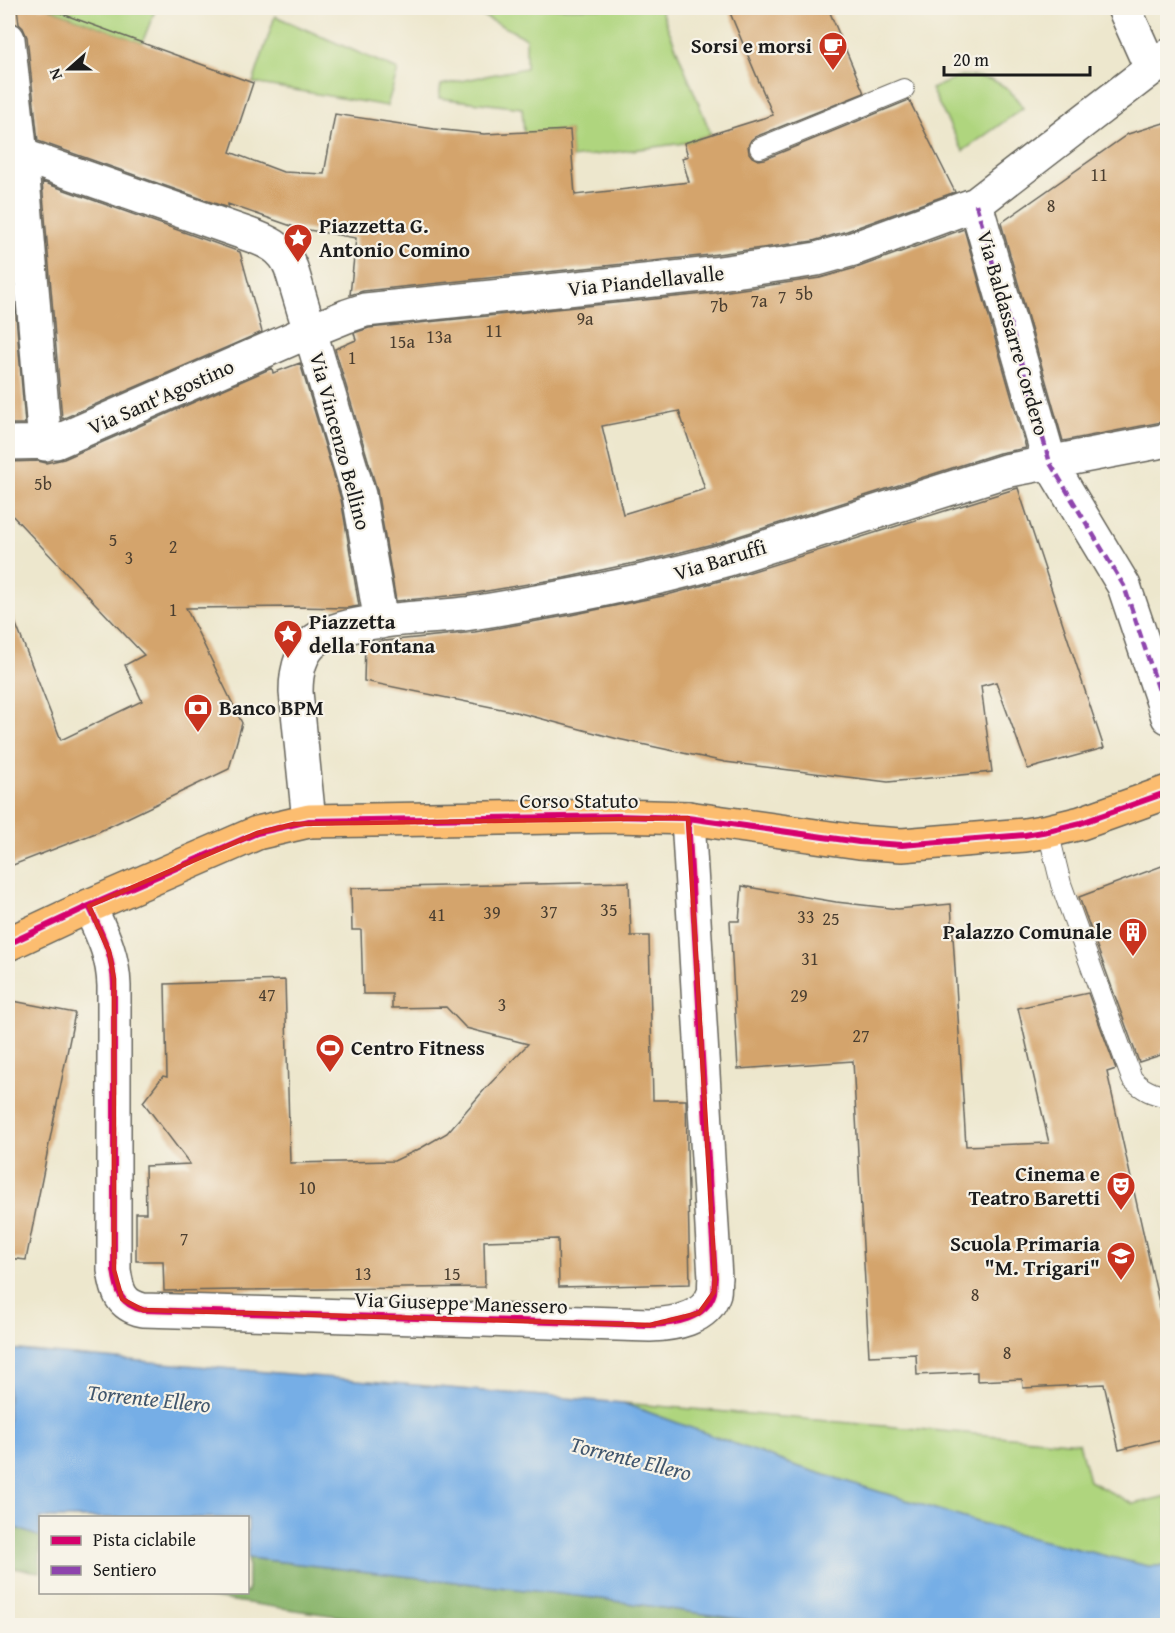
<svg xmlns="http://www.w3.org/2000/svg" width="1175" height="1633" viewBox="0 0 1175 1633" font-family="'Gentium Book Plus',serif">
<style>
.green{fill:#afd57e;stroke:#66784d;stroke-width:1.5}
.forest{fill:#8bb66d;stroke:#546944;stroke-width:1.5}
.water{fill:#76aee6;stroke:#496581;stroke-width:1.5}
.building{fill:#d4a46c;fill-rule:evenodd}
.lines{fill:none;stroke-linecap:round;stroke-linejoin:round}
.lane-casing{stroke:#65635a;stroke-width:22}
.street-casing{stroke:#65635a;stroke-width:36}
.primary-casing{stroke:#65635a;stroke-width:36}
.lane{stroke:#fff;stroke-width:20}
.street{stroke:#fff;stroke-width:33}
.primary{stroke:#fcbd6f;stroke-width:33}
.quiet{stroke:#8e44ad;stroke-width:4.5;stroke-dasharray:9 4.5;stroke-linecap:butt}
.cycleway-casing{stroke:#f7f3e8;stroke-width:10}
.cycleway{stroke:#d6006c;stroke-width:6}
.marked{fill:none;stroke:#d62828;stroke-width:4.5;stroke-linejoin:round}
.labels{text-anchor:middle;stroke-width:4.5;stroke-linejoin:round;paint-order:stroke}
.number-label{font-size:18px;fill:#4a3e30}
.poi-label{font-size:21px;font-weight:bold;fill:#1c1c1c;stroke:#f7f3e8;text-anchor:end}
.street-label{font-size:21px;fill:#1c1c1c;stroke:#f7f3e8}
.water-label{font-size:22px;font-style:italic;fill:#40566d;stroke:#f7f3e8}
</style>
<rect width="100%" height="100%" fill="#f7f3e8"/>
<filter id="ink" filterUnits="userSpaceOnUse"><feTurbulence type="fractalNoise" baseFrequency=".0167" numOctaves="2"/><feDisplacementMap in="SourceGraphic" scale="12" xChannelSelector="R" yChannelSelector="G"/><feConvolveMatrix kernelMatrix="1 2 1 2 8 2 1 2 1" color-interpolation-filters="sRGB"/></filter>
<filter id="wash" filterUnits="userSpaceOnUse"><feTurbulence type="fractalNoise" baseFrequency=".008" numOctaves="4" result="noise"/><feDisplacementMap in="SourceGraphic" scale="24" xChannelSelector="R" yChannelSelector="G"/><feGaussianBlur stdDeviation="1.35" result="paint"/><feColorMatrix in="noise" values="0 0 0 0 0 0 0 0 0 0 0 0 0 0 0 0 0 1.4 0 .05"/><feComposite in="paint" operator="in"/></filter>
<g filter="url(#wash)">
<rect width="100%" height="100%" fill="#ede7cd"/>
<!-- green -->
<path class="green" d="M50,8H156L142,43L50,9Z
M467,8H660L711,134L684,143L572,158L570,130L524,133L522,108L439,98L441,85L526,68V38Z
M275,16L398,70L387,106L253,83Z
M961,76C990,76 1007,82 1023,108L963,151L931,89Z
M623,1403L1079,1443L1089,1481L1133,1504L1167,1496V1566H1148L1019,1535L790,1464Z"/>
<!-- forest -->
<path class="forest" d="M8,1525L40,1537V1572L8,1567Z
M248,1558L594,1598L780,1625H399L179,1593L248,1592Z"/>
<!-- water -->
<path class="water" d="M8,1349L117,1359L623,1403L790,1464L1019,1535L1148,1566H1167V1625H780L594,1598L248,1558V1518H40V1537L8,1525Z"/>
<g id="blocks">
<!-- building -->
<path class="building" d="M17,8H46L253,83L230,152L283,172L324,174L335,114L434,129L484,134L570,130L575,195L689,182L682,158L688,156L684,143L773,115L728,8H828L864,93L755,137L751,140L748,146L749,153L752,157L758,160L765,159L909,100L955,192L847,231L813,241L710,255L363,291L350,295L356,238L297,228L228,204V208L38,141L27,37L23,28L19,24Z
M1167,122V421L1063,441L1001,223L1128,134Z
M42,182L240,252L262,332L62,419Z
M8,219L25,424H8Z
M964,229L1026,448L999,453L720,542L658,558L564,578L469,594L396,601L377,490L335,349L356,340L354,333L369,328L714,293L820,278L859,267ZM679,411L705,489L623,514L602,426Z
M300,363L341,499L359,606L347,608L293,607L186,608L242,723L229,769L98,832L8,867V609H10L61,740L142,701L125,665L144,655L8,511V462L38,461L46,463L64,459L272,368L273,373Z
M1018,488L1104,748L1028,769L996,682L981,686L992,772L888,782L725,762L618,739L516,712L364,681L365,643L475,632L571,615L667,595L731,578Z
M1167,864V1036L1161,1055L1139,1062L1079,897Z
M629,882L631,936H649L653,1100H686L690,1284L559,1287L558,1239L484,1241L485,1287L164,1291L163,1261H136V1213H146L145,1166L190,1164L143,1102L163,1076L167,1077L165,984L285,980L290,1163L394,1161L421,1148L447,1133L485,1089L528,1044L466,1028L446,1007L392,1008V994H363L361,930H352L351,888Z
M742,886L836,902L898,909L951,904L966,1146L1049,1143L1018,1008L1088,993L1116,1069L1107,1072L1167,1338V1438L1119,1450L1104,1384L1023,1388L1022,1379L977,1381V1372L917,1375L916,1354L869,1356L853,1061L738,1069L730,921H739Z
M8,1000L75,1013L26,1260L8,1258Z"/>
</g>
</g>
<g filter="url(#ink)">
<use href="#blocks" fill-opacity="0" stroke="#65635a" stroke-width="1.5"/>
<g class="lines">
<!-- lane casing -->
<g class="lane-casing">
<path id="lane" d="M760,148L904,89
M1048,831L1061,884L1132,1079C1143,1090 1152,1094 1168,1097"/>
</g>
<!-- street casing -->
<g class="street-casing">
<path id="street" d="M1124,8L1151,68
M8,39L21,155L45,444
M8,156L21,155L247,234C267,241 283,247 291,268L359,495L381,622
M976,204L1050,463L1124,586L1168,717
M8,443L56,442L310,331L347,316L365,310L712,274L798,262L817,259L853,249L976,204L1168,56
M309,821L296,692C296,673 299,652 316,640C348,617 431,619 472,613C557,599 642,584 725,560L1005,471L1168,440
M89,906C102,934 113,954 114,986V1270C117,1291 120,1305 143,1310L650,1325C673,1324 706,1320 714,1293C715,1289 714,1283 715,1278L688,818"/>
</g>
<!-- primary casing -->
<g class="primary-casing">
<path id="primary" d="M8,944L89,906L257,833L309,821L617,816L688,818L859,842L902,845L1025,835L1048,831L1081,823L1168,792"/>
</g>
<!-- lane -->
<use href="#lane" class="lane"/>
<!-- street -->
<use href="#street" class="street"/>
<!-- primary -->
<use href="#primary" class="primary"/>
<!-- quiet -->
<path class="quiet" d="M976,204L1050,463L1124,586L1168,717"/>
<!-- cycleway casing -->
<g class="cycleway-casing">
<path id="cycleway" d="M89,906C102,934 113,954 114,986V1270C117,1291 120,1305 143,1310L650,1325C673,1324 706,1320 714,1293C715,1289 714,1283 715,1278L688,818
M8,944L89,906L257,833L309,821L617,816L688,818L859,842L902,845L1025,835L1048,831L1081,823L1168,792"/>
</g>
<!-- cycleway -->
<use href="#cycleway" class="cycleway"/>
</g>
</g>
<!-- marked area -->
<path class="marked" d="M688,818L715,1278L714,1292L699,1313L650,1325L143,1310L122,1299L114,1270V979L109,951L89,906L257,833L294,824Z"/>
<!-- icons -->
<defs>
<g id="cafe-pin" transform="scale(1.5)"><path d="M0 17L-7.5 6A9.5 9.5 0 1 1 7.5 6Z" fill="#c8321e" stroke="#f7f3e8"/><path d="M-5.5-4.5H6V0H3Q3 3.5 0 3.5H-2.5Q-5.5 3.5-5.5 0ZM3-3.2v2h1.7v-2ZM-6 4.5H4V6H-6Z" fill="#fff"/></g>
<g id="sight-pin" transform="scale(1.5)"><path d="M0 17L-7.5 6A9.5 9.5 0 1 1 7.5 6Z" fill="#c8321e" stroke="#f7f3e8"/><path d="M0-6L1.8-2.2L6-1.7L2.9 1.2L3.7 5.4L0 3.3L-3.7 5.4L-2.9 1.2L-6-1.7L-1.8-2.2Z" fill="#fff"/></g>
<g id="bank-pin" transform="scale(1.5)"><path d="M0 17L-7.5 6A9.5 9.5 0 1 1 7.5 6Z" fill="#c8321e" stroke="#f7f3e8"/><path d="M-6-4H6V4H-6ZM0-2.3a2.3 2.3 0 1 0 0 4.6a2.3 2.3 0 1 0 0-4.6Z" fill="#fff"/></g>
<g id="building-pin" transform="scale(1.5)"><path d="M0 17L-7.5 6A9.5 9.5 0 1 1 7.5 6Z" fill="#c8321e" stroke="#f7f3e8"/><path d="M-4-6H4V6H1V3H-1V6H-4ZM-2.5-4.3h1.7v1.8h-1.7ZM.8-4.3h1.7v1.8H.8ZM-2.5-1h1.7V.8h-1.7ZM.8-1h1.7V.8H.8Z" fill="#fff"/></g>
<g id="stadium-pin" transform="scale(1.5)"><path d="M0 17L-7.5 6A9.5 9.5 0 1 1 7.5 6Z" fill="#c8321e" stroke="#f7f3e8"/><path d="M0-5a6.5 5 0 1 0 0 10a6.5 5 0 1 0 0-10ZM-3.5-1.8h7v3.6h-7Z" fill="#fff"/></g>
<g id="theatre-pin" transform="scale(1.5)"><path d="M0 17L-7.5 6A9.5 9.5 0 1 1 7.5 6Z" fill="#c8321e" stroke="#f7f3e8"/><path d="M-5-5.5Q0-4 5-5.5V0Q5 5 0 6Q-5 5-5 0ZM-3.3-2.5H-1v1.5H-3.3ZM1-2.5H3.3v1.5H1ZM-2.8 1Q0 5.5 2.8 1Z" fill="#fff"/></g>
<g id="school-pin" transform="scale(1.5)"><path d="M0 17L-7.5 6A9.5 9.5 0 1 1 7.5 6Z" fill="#c8321e" stroke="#f7f3e8"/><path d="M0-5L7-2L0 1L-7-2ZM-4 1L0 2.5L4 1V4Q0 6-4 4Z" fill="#fff"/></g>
</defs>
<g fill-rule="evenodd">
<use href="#cafe-pin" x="833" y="46"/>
<use href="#sight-pin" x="298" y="238"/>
<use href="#sight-pin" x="288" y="634"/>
<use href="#bank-pin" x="198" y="708"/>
<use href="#building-pin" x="1133" y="932"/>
<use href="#stadium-pin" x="330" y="1048"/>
<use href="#theatre-pin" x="1121" y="1186"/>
<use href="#school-pin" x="1121" y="1256"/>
</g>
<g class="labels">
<!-- number labels -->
<g class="number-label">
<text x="1099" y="181">11</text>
<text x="1051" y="212">8</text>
<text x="804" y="300">5b</text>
<text x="782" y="303">7</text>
<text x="759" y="307">7a</text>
<text x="719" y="312">7b</text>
<text x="585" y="325">9a</text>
<text x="494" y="337">11</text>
<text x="439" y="343">13a</text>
<text x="402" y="348">15a</text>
<text x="352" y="364">1</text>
<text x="43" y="490">5b</text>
<text x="113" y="546">5</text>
<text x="173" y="553">2</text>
<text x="129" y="564">3</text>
<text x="173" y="616">1</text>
<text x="609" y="916">35</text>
<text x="549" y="918">37</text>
<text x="492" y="919">39</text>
<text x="437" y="921">41</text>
<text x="806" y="923">33</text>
<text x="831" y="925">25</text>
<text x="810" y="965">31</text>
<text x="267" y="1001">47</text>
<text x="799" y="1002">29</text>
<text x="502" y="1011">3</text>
<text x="861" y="1042">27</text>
<text x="307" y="1194">10</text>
<text x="184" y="1245">7</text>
<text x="363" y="1280">13</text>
<text x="452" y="1280">15</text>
<text x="975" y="1301">8</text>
<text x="1007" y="1359">8</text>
</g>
<!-- poi labels -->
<g class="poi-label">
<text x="812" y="53">Sorsi e morsi</text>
<text x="319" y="233" text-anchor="start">Piazzetta G.<tspan x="319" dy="24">Antonio Comino</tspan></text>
<text x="309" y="629" text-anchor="start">Piazzetta<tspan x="309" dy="24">della Fontana</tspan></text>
<text x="219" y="715" text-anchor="start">Banco BPM</text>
<text x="1112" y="939">Palazzo Comunale</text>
<text x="351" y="1055" text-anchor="start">Centro Fitness</text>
<text x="1100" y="1181">Cinema e<tspan x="1100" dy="24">Teatro Baretti</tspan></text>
<text x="1100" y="1251">Scuola Primaria<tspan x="1100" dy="24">"M. Trigari"</tspan></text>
</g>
<!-- street labels -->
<g class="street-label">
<text transform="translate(646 281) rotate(-6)" y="7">Via Piandellavalle</text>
<text transform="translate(1013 333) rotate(74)" y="7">Via Baldassarre Cordero</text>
<text transform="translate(161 397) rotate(-24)" y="7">Via Sant'Agostino</text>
<text transform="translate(340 441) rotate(75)" y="7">Via Vincenzo Bellino</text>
<text transform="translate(720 560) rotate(-17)" y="7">Via Baruffi</text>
<text x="579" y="808">Corso Statuto</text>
<text transform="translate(461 1303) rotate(2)" y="7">Via Giuseppe Manessero</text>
</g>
<!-- water labels -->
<g class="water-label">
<text transform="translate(149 1398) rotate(6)" y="8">Torrente Ellero</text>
<text transform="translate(631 1458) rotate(14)" y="8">Torrente Ellero</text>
</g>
</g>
<!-- margin -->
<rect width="1175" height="1633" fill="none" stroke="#f7f3e8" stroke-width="30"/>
<!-- legend -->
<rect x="39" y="1516" width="210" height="78" fill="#f7f3e8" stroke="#9f9d96" stroke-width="1.5"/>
<rect x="51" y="1536" width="30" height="9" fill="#d6006c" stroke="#9f9d96" stroke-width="1.5"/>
<text x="93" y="1546" font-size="18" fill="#1c1c1c">Pista ciclabile</text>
<rect x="51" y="1566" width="30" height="9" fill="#8e44ad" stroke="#9f9d96" stroke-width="1.5"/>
<text x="93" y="1576" font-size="18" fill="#1c1c1c">Sentiero</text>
<!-- north arrow -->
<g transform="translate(69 69) rotate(249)" stroke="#f7f3e8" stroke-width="4.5" paint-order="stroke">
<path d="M0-4.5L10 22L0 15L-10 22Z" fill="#1c1c1c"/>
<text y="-9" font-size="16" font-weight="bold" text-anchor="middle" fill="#1c1c1c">N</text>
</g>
<!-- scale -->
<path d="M944 66v9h146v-9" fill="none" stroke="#1c1c1c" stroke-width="3"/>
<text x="953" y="66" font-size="18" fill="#1c1c1c" stroke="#f7f3e8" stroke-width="4.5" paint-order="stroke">20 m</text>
</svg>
